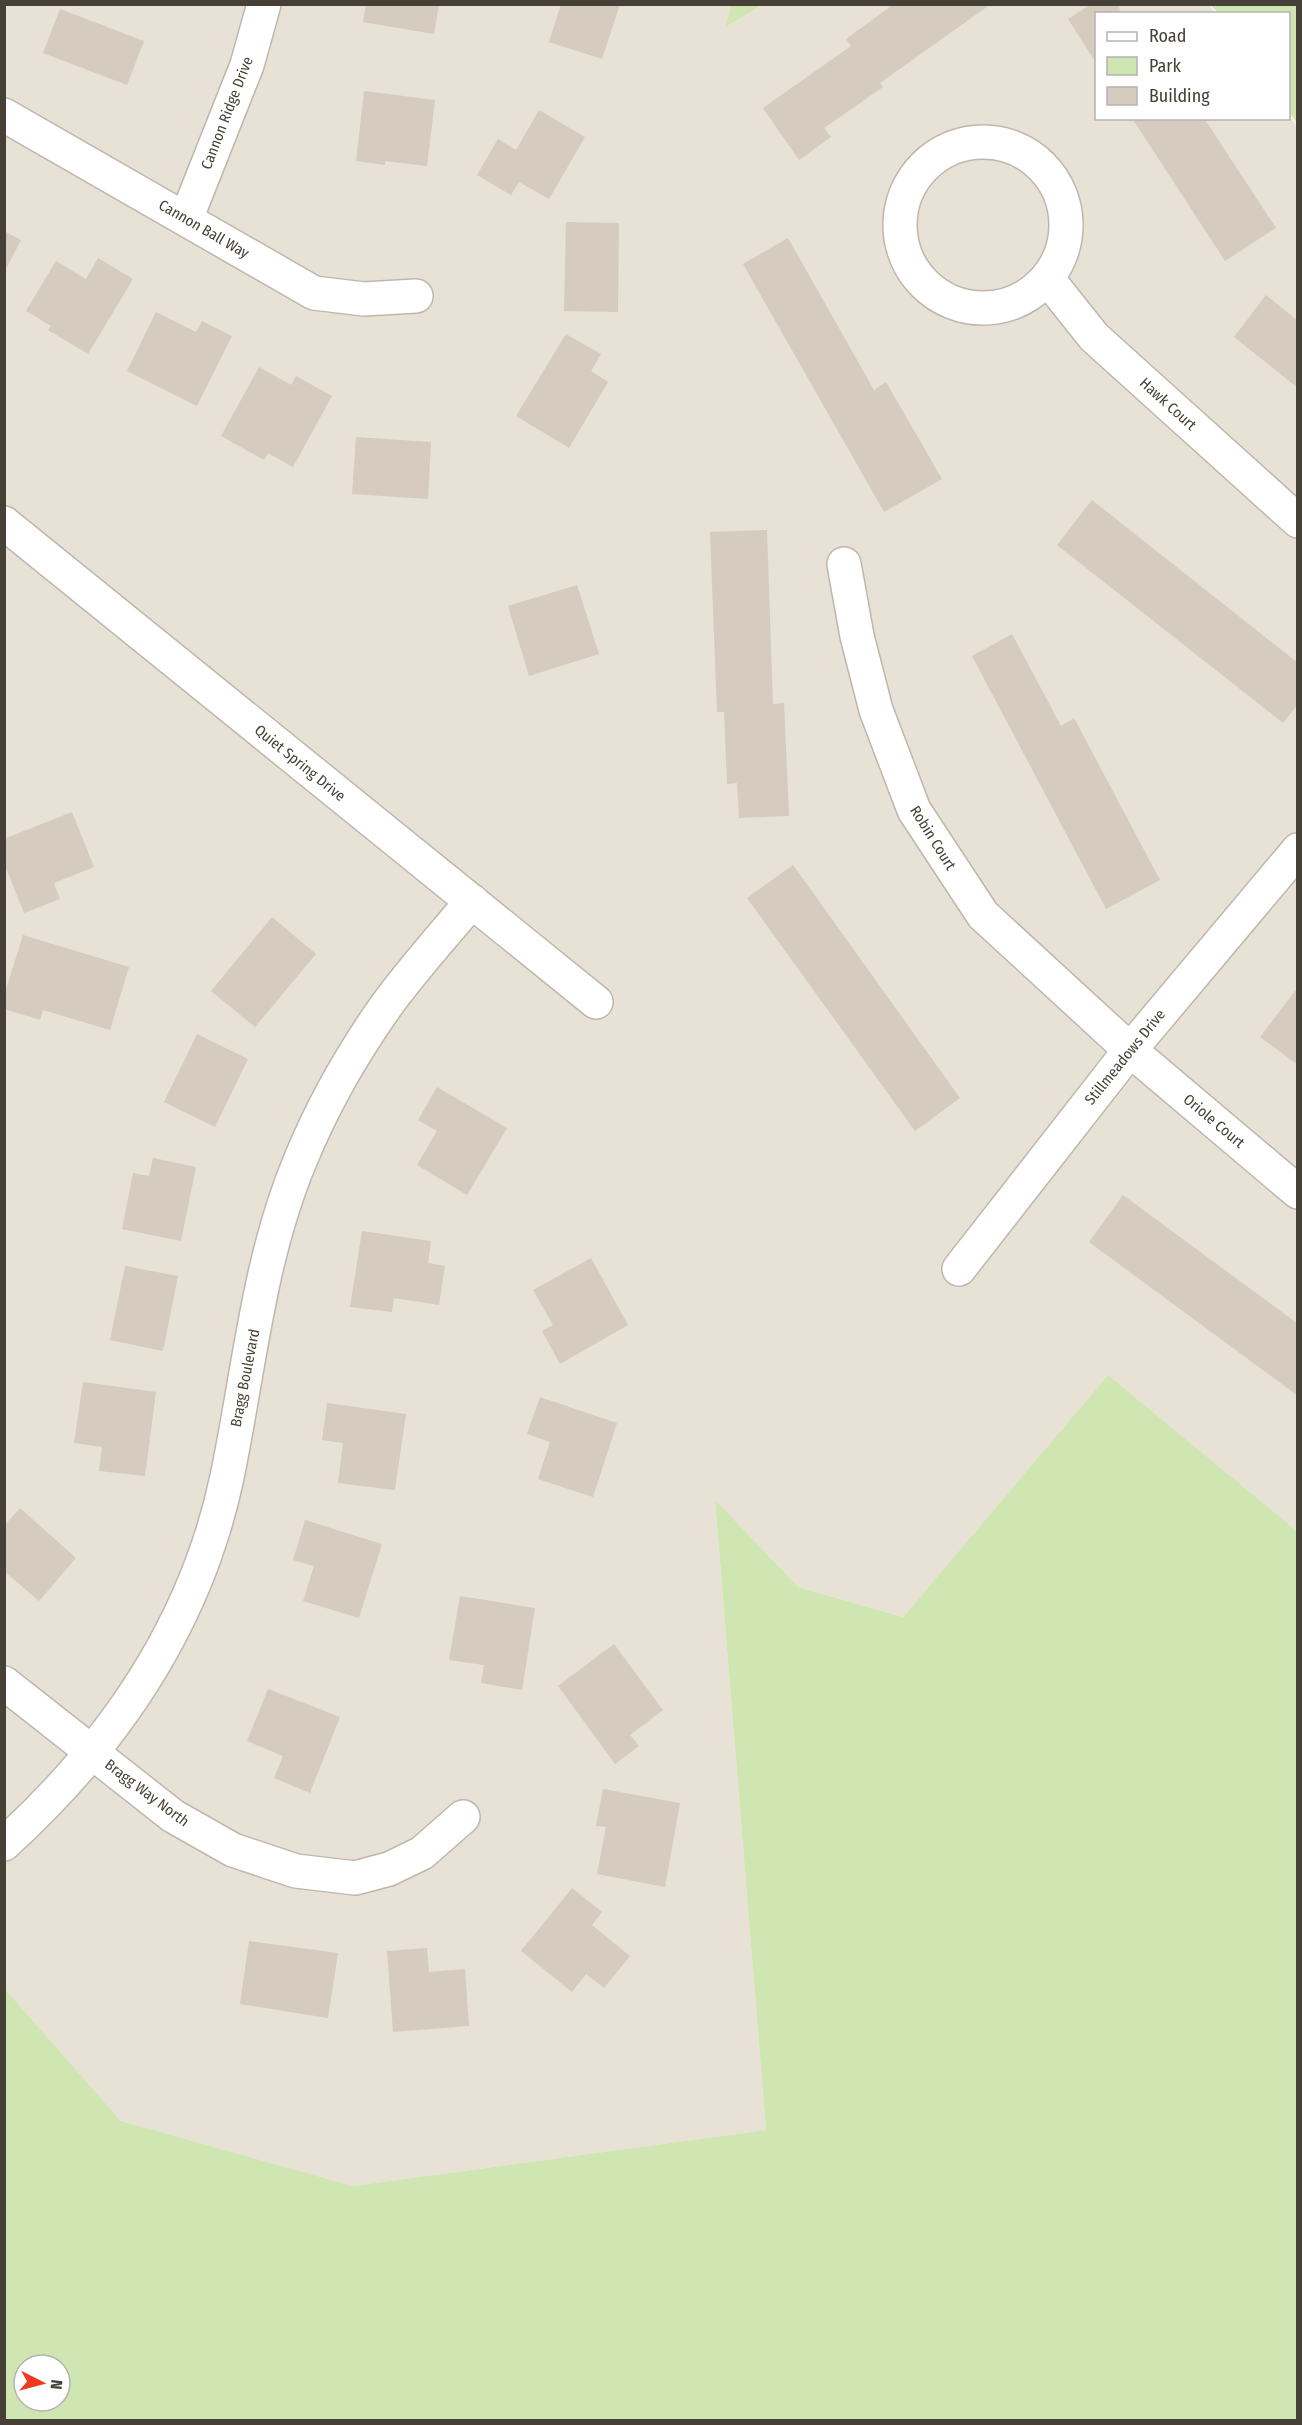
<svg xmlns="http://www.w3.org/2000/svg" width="1302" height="2425" viewBox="0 0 1302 2425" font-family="'Fira Sans Condensed',sans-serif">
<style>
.residential{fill:#e7e1d6}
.green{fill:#d0e6b2;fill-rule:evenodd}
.building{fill:#d5cbbe}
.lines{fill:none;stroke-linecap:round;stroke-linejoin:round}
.minor-casing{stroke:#bfb7ab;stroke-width:36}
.minor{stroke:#fff;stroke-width:33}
.labels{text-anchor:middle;stroke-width:4.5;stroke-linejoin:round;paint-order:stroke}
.street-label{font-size:15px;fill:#474037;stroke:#fff}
</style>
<rect width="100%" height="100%" fill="#f3f0e8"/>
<!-- residential -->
<path class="residential" d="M761,4L1209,5L1215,13L1096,14V118H1288L1289,115L1297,128V1531L1108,1375L903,1617L798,1587L715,1501L766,2130L353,2186L121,2121L5,1989L4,5H731L727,27Z"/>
<!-- green -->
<path class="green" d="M731,5V4L761,5L726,27Z
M1211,5H1297V123L1289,111L1288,14L1218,13Z
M1108,1375L1297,1531V2420H5V1989L121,2121L353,2186L766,2130L715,1500L798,1587L903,1617ZM24,2365H60V2401H24Z"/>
<!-- building -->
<path class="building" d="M366,4H439L434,34L363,22Z
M561,4H620L602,59L549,42Z
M894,4H991L880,83L883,87L824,128L831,137L799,160L763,108L851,46L846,39Z
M1091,4H1117L1122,14H1096V63L1068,19Z
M60,9L144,41L127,85L43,53Z
M364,91L435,100L427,166L385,161V165L356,161Z
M539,110L585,137L549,199L519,182L511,195L477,175L498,139L516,150Z
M1132,118H1204L1276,228L1225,261Z
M566,222L619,223L618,312L564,311Z
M4,231L21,240L4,273Z
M788,238L874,390L886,382L942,479L884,512L743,264Z
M98,258L133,279L88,354L48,330L51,326L26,311L56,261L86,279Z
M1266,295L1298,321V388L1234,337Z
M156,312L196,332L202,321L232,336L197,406L127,371Z
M566,334L601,354L591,371L608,382L569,448L516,416Z
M259,367L291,385L296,376L332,396L293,467L268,453L264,460L221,436Z
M356,437L431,442L428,499L352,494Z
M1092,500L1298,663V704L1283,723L1057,545Z
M767,530L773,704L784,703L789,816L739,818L737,783L727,784L724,712H717L710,532Z
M577,585L599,654L529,676L508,606Z
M1012,634L1061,726L1074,718L1160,880L1106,909L972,656Z
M72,812L94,867L54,883L60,899L24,913L4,863V839Z
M793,865L960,1098L915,1131L747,898Z
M272,917L316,954L255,1027L211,991Z
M23,935L129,967L110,1030L43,1010L40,1020L4,1009V996Z
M1295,991L1298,993V1065L1260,1037Z
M197,1034L248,1059L215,1127L164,1102Z
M437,1087L507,1128L467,1195L417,1165L437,1131L418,1120Z
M153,1158L196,1167L181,1241L122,1229L133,1173L149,1176Z
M1123,1195L1298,1324V1396L1089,1242Z
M362,1231L431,1241L428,1263L445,1266L439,1305L394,1298L392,1312L350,1307Z
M591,1258L628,1325L560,1364L542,1331L553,1325L533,1290Z
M125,1266L178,1276L163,1351L110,1340Z
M83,1382L156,1392L145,1476L99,1471L102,1447L74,1443Z
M540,1397L617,1423L593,1497L538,1479L550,1442L527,1434Z
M327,1403L406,1414L395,1490L338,1483L343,1443L322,1440Z
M20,1508L76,1558L39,1601L4,1571V1526Z
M305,1520L382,1544L359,1618L303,1601L314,1566L293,1560Z
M460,1596L535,1608L522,1690L481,1683L484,1665L449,1660Z
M614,1644L663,1710L630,1735L639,1746L615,1764L558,1686Z
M268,1689L340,1717L310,1793L274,1778L283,1756L247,1741Z
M603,1789L680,1803L665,1887L597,1874L606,1827L596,1826Z
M572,1888L602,1912L592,1925L630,1956L604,1988L586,1974L572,1992L521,1951Z
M249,1941L338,1953L328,2018L240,2004Z
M427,1948L429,1972L465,1969L469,2026L393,2032L387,1951Z"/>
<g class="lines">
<!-- minor casing -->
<g class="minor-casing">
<path id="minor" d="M4,115L314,293L364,299L416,296
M900 225a83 83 0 1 1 166 0a83 83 0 1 1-166 0Z
M186,219L247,65L264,4
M1047,278L1094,337L1298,521
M4,523L596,1002
M844,564L857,636L876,710L914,810L983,915L1130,1050L1298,1192
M959,1269L1130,1050L1298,850
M4,1683L173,1816L233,1850L296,1871L355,1878L389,1869L422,1853L463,1817
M4,1844C114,1744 196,1624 227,1477C249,1372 258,1261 300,1161C322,1107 352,1054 386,1006C412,970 443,936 472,901"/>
</g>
<!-- minor -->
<use href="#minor" class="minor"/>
</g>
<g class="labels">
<!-- street labels -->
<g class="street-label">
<text transform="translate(227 113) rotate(-69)" y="5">Cannon Ridge Drive</text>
<text transform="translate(204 229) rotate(30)" y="5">Cannon Ball Way</text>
<text transform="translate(1168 404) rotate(42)" y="5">Hawk Court</text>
<text transform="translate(300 763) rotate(39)" y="5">Quiet Spring Drive</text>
<text transform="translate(933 838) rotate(58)" y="5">Robin Court</text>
<text transform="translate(1125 1057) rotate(-51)" y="5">Stillmeadows Drive</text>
<text transform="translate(1214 1121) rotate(40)" y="5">Oriole Court</text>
<text transform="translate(245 1378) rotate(-79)" y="5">Bragg Boulevard</text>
<text transform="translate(147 1793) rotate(37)" y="5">Bragg Way North</text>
</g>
</g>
<!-- border -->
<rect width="1302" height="2425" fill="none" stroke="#474037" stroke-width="12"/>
<!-- legend -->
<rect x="1095" y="12" width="195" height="108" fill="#ffffff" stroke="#b5b3af" stroke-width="1.5"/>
<rect x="1107" y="32" width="30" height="9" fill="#ffffff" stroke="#b5b3af" stroke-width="1.5"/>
<text x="1149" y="42" font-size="18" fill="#474037">Road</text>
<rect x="1107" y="57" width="30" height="18" fill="#d0e6b2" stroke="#b5b3af" stroke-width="1.5"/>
<text x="1149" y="72" font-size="18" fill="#474037">Park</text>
<rect x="1107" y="87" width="30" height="18" fill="#d5cbbe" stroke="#b5b3af" stroke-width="1.5"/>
<text x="1149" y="102" font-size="18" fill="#474037">Building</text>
<!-- north arrow -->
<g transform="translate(42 2383) rotate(96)"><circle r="28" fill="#ffffff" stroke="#b5b3af" stroke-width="1.5"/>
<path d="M0-4.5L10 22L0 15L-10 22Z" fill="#f23a20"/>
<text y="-9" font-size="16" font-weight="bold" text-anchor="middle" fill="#474037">N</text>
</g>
</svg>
